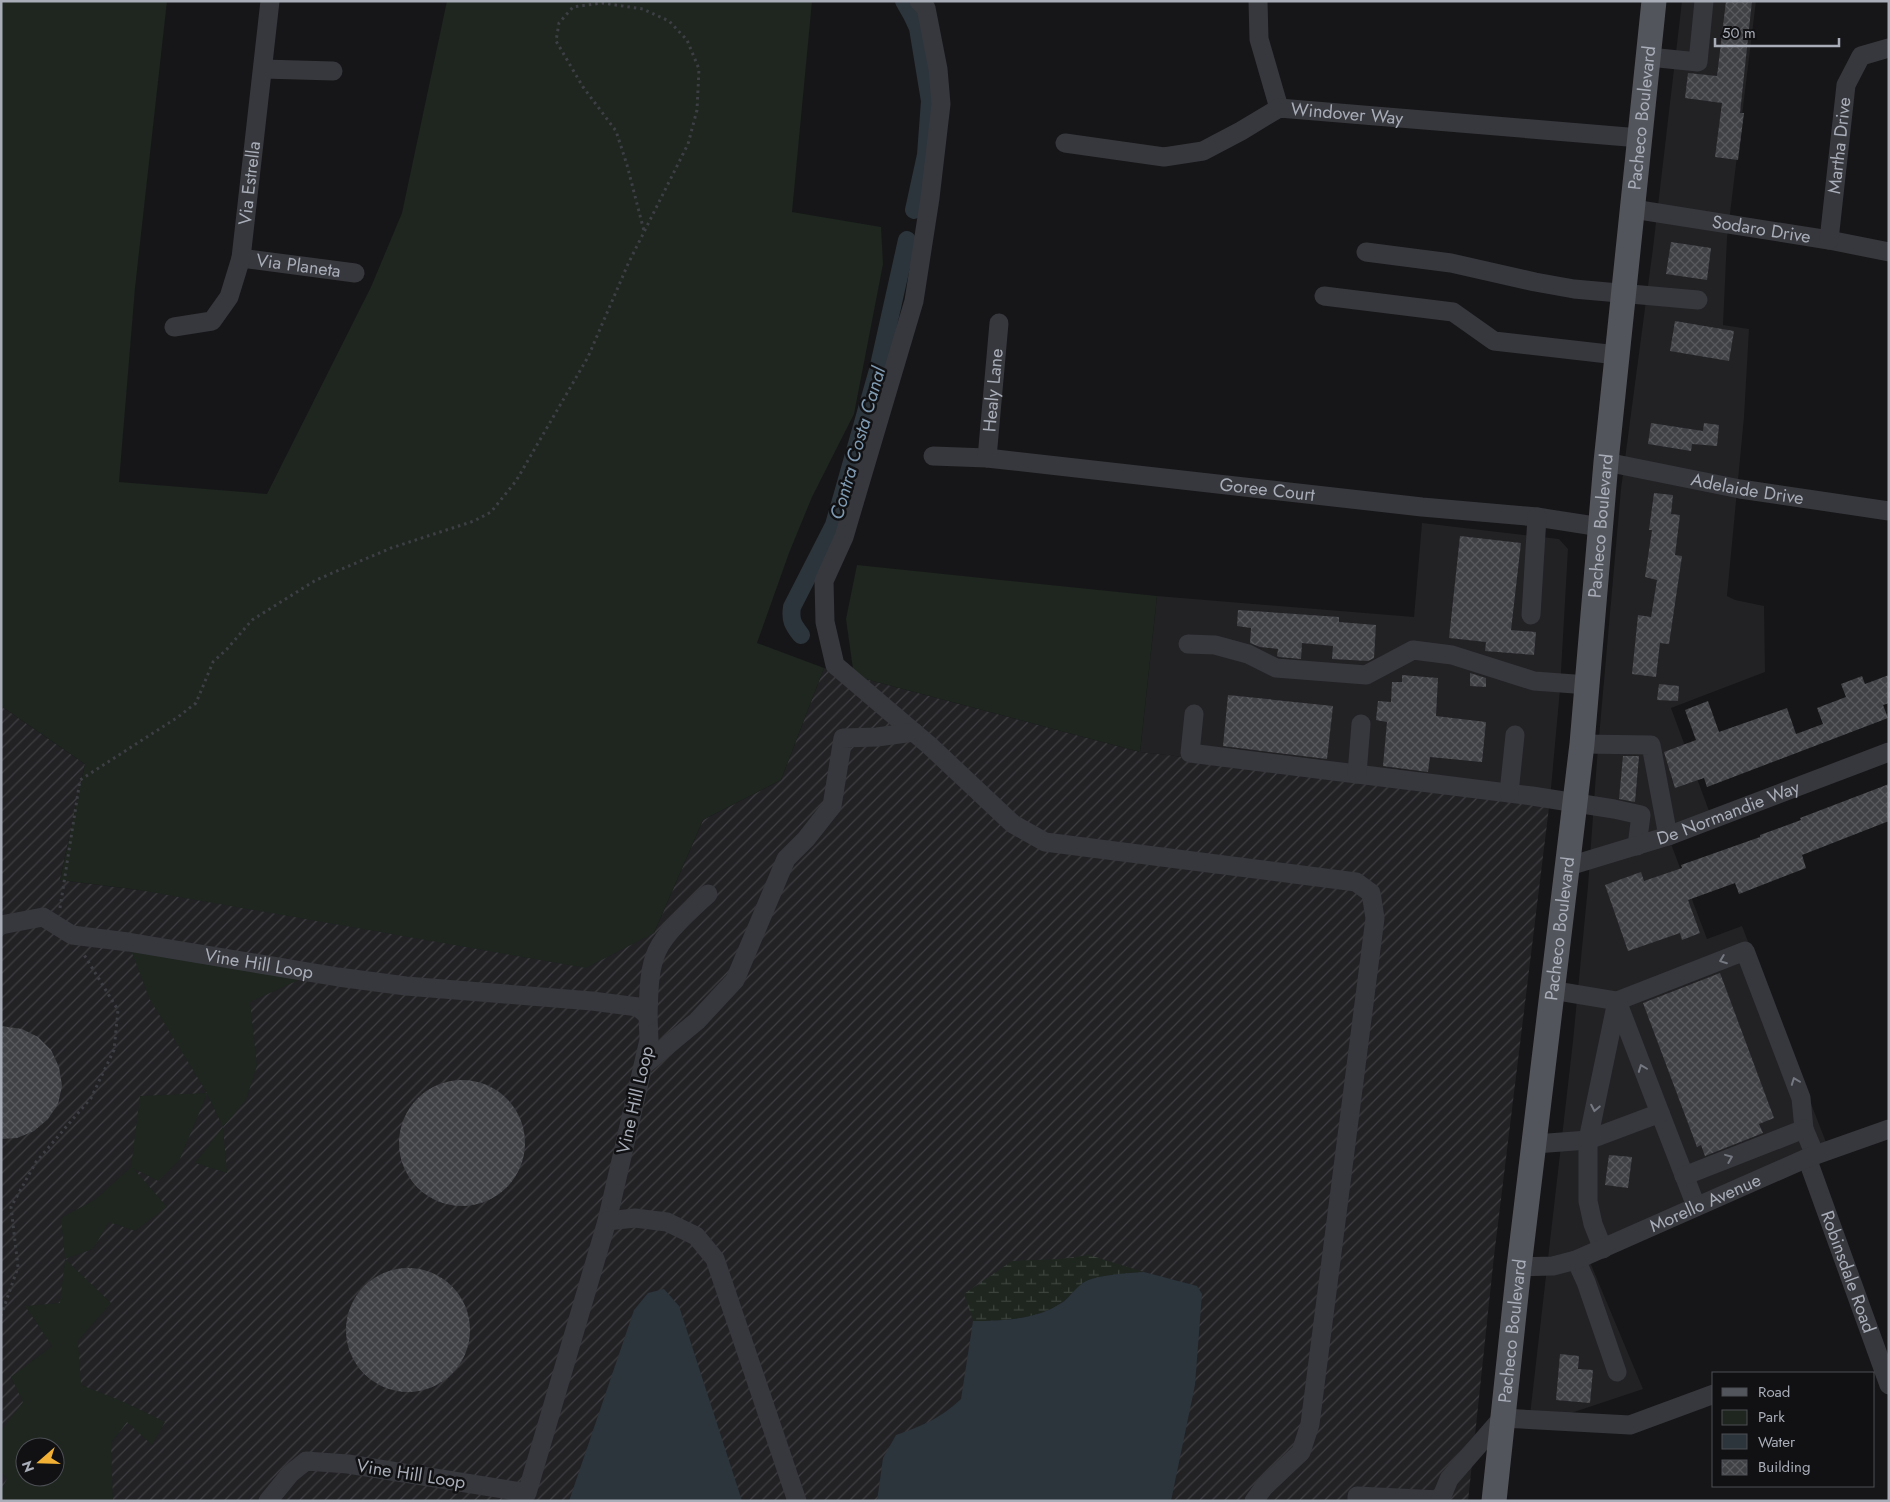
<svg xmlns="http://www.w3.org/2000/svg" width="1890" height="1502" viewBox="0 0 1890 1502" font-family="Jost,sans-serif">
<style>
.built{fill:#222225}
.industrial{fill:url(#industrial-furrows);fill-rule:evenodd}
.green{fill:#1e261f;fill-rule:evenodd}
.wetland{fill:url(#wetland-marsh)}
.water{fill:#2c353c}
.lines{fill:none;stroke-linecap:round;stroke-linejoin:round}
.canal{stroke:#2c353c;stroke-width:18}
.building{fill:url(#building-cross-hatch)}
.path{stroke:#3d3f44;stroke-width:3;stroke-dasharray:2.5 4;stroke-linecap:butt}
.minor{stroke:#37383d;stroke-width:19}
.major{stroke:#53555c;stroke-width:25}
.oneway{stroke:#757881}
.labels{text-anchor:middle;stroke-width:5;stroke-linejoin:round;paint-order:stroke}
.street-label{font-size:18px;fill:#a8adb8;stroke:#111113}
.water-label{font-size:19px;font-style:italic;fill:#7f9bb3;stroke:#111113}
</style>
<defs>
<pattern id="industrial-furrows" width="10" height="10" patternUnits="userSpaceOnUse" patternTransform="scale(1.25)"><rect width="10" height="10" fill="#222225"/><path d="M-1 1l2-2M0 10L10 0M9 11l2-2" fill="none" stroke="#3f3f43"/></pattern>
<pattern id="wetland-marsh" width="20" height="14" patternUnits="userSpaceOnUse" patternTransform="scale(1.25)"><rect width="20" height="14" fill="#1e261f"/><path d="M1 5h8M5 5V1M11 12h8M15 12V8" fill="none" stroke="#3c433d"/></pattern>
<pattern id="building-cross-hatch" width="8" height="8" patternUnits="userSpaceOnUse" patternTransform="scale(1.25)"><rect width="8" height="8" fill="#404145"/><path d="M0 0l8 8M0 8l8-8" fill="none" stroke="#595a5e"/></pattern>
</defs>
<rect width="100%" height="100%" fill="#161618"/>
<!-- built -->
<path class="built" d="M1682,1H1756L1727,238L1723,325L1749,329L1744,417L1727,596L1735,600L1764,606L1765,672L1671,708L1712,819L1668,836L1707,939L1742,926L1829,1150L1587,1255L1643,1389L1565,1415H1530L1573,1041L1588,886L1597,760L1621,489L1653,248Z
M1422,523L1559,539L1568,549L1560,689L1550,799L1140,752L1157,596L1414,617Z"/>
<!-- industrial -->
<path class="industrial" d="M824,668L1140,752L1550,799L1494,1256L1468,1501H1V706L85,764L60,880L139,890L654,933L703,820L781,780ZM25,1447H55V1477H25Z"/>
<!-- green -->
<path class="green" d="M1,1H167L135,288L119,482L267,494L371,287L402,213L447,1H812L792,212L881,227L883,264L854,414L812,497L789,553L757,643L824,668L781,780L703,820L654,933L586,968L139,890L60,880L85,764L1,706Z
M857,565L1157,596L1140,752L854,676L846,619Z
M128,942L314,973L250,1002L257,1066L246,1100L223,1127L227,1173L195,1163L223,1127L207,1094L179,1161L158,1181L133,1168L167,1207L135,1231L109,1222L93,1249L65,1259L111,1303L78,1341L81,1385L124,1402L165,1422L152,1445L127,1422L111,1443L113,1501H1V1490L7,1479L1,1472V1431L23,1402L11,1377L52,1346L25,1306L60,1303L65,1259L61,1218L96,1199L131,1167L140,1096L207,1093L149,998ZM25,1447H55V1477H25Z"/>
<!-- wetland -->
<path class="wetland" d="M1089,1255L1144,1272C1129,1273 1094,1275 1083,1283C1075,1288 1070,1297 1063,1302C1036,1320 1004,1321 973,1321L964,1294L1012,1261L1060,1259Z"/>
<!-- water -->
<path class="water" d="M1144,1272L1197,1286L1202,1294L1195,1385L1171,1501H877L883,1458L896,1435C924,1425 939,1419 961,1399L973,1321C1004,1321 1036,1320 1063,1302C1070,1297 1075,1288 1083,1283C1094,1275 1129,1273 1144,1272Z
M664,1289L679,1306L742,1501H569L634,1310L648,1293Z"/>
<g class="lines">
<!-- canal -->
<path class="canal" d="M904,1L912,15L918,28L930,101L926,155L914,210
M801,635C793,625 790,620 792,607L834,525L878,370L907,240"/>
</g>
<!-- building -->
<path class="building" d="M1726,1H1752L1740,113H1744L1738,160L1715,157L1722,103L1685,98L1688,73L1717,76Z
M1671,242L1711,248L1707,280L1666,274Z
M1675,321L1734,331L1729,361L1670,351Z
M1651,423L1703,431L1704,423L1719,425L1717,446L1692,444L1691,451L1648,444Z
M1654,493L1673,495L1671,514L1680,515L1675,555L1682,556L1669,644L1660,643L1656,677L1632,674L1638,615L1651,617L1657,580L1645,577L1652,530H1649Z
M1460,536L1521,543L1511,630L1536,632L1534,655L1485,651L1486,642L1449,638Z
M1238,610L1339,617V622L1376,625L1374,658L1368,661L1332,659L1333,646L1302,643L1301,659L1279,657L1277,656L1278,649L1260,647L1250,643L1251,628L1237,626Z
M1470,673L1486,678V687L1470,686Z
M1402,675L1438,678L1436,716L1486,722L1482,762L1430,757L1428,772L1383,766L1387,722L1376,720L1378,701L1391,702L1392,682H1402Z
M1889,675V703L1883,705L1888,718L1707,787L1704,778L1675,788L1664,752L1696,740L1685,710L1708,701L1719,732L1787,708L1796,734L1823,724L1817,708L1846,697L1841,684L1862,676L1865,684Z
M1659,684L1679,686L1678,701L1657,700Z
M1228,695L1333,706L1327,759L1223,746Z
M1623,756H1639L1635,802L1619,799Z
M1889,784V821L1802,855L1806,868L1739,894L1735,883L1688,900L1700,933L1682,940L1680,933L1628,951L1605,885L1641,872L1644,881L1682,868L1681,865L1760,837V835L1801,820L1800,818Z
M1720,973L1774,1118L1759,1124L1763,1133L1705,1156L1701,1145L1697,1147L1643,1003Z
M1,1026L22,1029L38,1037L51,1050L59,1067L62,1086L58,1104L48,1119L34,1131L17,1138L1,1139Z
M399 1143a63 63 0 1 1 126 0a63 63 0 1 1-126 0Z
M1609,1155L1632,1157L1628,1188L1605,1185Z
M346 1330a62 62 0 1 1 124 0a62 62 0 1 1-124 0Z
M1560,1354L1579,1356L1578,1369L1593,1370L1590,1403L1556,1400Z"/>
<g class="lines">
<!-- path -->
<path class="path" d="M60,908L80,780L178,717L196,703L213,662L227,649L252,620L316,580L391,548L474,521L491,512L516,481L588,357L628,264L688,144L697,110L699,69L687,40L669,21L643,9L602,3L573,7L559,23L556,41L583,87L616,131L627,165L644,231
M1,1316L18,1267L11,1207L36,1162L91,1098L114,1050L118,1010L83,953"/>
<!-- minor -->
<g class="minor">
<path d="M919,1L926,8L938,69L941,104L930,198L914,301L844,537L824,581L825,622L835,665L930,746L1013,824L1045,842L1356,882L1371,893L1375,918L1310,1424L1301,1452L1264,1487L1254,1501"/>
<path d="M1258,1L1259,39L1279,108"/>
<path d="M1649,57L1698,62L1704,1"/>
<path d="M263,69L333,71"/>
<path id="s1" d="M1065,143L1164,157L1203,151L1241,131L1279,108L1640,138"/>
<path id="s2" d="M1633,209L1829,240L1889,252"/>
<path id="s3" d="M1829,240L1846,85L1861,56L1889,48"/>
<path d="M1366,252L1451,263L1535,282L1574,289L1698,300"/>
<path id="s4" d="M241,258L355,273"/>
<path d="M1324,296L1453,312L1494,341L1617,355"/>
<path id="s5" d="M174,327L212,321L229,297L241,258L270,1"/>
<path id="s6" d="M933,456L987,458L1422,507L1537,517L1601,527"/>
<path id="s7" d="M987,458L999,323"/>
<path id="s8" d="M1606,462L1740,489L1889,511"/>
<path d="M1531,615L1537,517"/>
<path d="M1188,644L1215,645L1248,654L1276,668L1366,675L1413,650L1452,655L1534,681L1588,685"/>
<path d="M1194,714L1190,753L1532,796L1614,809L1641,815L1637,846"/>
<path d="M1582,744L1651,745L1668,836"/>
<path d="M1357,774L1361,724"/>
<path d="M1509,793L1515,735"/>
<path id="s9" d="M1566,867L1668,836L1889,752"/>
<path id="s10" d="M1,925L43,917L72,935L128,942L338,977L406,986L592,1001L638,1007L648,1016L649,1040L607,1221L527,1493L348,1464L306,1461L290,1474L268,1501"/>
<path d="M1551,990L1617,1001L1745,951L1801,1098L1804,1129L1815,1155"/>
<path d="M648,1016C649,995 648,971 657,951C666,931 692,909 708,894"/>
<path d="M644,1065L697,1021L735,980L786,859L806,839L832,806L843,738L877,737L914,732"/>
<path d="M1535,1144L1588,1140L1660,1113L1696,1206"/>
<path id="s11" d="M1807,1158L1889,1385"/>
<path d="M1684,1176L1804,1129"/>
<path d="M607,1221L635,1218L667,1222L696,1236L715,1259L797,1501"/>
<path d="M1603,1249L1593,1224L1588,1201V1140L1617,1001L1660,1113"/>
<path d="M1576,1260L1586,1282L1617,1372"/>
<path id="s12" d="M1519,1267L1553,1266L1576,1260L1807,1158L1889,1129"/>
<path d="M1357,1501V1496L1440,1500"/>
<path d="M1440,1501L1449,1479L1502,1418L1630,1425L1714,1394"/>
</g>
<!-- major -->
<path class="major" id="s13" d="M1494,1501L1519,1267L1582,744L1606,462L1654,1"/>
</g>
<!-- one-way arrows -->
<defs><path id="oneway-chevron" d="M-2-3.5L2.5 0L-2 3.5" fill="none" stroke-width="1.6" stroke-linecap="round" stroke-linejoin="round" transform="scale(1.25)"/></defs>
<g class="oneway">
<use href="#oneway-chevron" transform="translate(1723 960) rotate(159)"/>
<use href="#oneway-chevron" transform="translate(1642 1068) rotate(-111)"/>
<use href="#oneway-chevron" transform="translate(1795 1081) rotate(-111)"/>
<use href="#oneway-chevron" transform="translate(1595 1108) rotate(101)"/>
<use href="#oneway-chevron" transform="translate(1729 1158) rotate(-22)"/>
</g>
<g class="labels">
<!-- street labels -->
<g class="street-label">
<text dy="6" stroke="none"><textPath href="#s1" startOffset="295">Windover Way</textPath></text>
<text dy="6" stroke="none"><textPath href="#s13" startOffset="1391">Pacheco Boulevard</textPath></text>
<text dy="6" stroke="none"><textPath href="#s3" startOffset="95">Martha Drive</textPath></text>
<text dy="6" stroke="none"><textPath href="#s5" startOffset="184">Via Estrella</textPath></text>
<text dy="6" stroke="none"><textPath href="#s2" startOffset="130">Sodaro Drive</textPath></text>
<text dy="6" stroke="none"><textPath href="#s4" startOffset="58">Via Planeta</textPath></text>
<text dy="6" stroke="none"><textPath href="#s7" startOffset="68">Healy Lane</textPath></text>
<text dy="6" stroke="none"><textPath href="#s8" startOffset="144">Adelaide Drive</textPath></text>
<text dy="6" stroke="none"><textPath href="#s6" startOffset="336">Goree Court</textPath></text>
<text dy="6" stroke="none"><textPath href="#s13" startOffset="981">Pacheco Boulevard</textPath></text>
<text dy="6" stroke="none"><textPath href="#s9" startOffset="171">De Normandie Way</textPath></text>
<text dy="6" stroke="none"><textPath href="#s13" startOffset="576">Pacheco Boulevard</textPath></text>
<text dy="6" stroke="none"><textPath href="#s10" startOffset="266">Vine Hill Loop</textPath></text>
<text transform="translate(635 1100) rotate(-77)" y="6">Vine Hill Loop</text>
<text dy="6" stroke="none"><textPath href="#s12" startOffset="199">Morello Avenue</textPath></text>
<text dy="6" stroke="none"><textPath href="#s11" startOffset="121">Robinsdale Road</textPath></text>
<text dy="6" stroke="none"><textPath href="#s13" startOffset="171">Pacheco Boulevard</textPath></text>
<text transform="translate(411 1474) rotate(9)" y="6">Vine Hill Loop</text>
</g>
<!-- water labels -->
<g class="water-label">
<text transform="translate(857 443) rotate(-74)" y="7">Contra Costa Canal</text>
</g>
</g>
<!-- border -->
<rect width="1890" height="1502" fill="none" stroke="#a8adb8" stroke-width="5"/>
<!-- legend -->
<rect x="1712" y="1372" width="162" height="115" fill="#111113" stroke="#4d4f55"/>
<rect x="1722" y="1388" width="25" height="8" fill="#53555c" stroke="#4d4f55"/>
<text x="1758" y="1397" font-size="15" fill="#a8adb8">Road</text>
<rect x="1722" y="1410" width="25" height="15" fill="#1e261f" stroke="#4d4f55"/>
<text x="1758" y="1422" font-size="15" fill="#a8adb8">Park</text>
<rect x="1722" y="1434" width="25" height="15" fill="#2c353c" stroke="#4d4f55"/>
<text x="1758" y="1447" font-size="15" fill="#a8adb8">Water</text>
<rect x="1722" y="1460" width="25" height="15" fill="url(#building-cross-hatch)" stroke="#4d4f55"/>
<text x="1758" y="1472" font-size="15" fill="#a8adb8">Building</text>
<!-- north arrow -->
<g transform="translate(40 1462) rotate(250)"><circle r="24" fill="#111113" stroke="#4d4f55"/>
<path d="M0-4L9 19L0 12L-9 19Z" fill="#f2b134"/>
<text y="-8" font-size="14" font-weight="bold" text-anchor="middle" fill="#a8adb8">N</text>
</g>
<!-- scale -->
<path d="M1715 38v8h124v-8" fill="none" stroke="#a8adb8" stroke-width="2.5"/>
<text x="1722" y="38" font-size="15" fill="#a8adb8" stroke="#111113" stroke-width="4" paint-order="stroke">50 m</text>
</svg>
